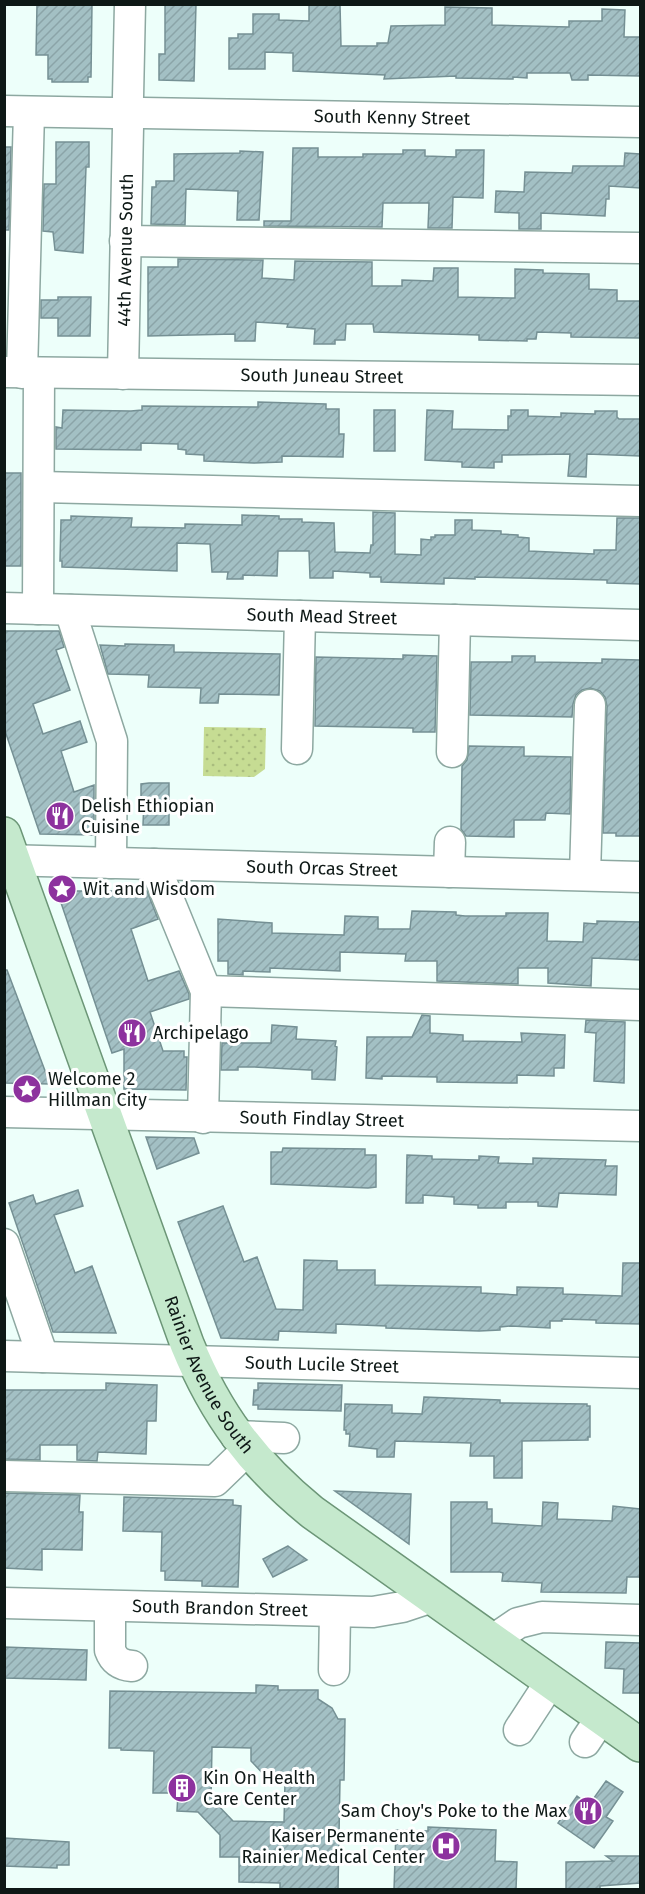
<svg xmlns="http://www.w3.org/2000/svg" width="645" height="1894" viewBox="0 0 645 1894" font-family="'Fira Sans',sans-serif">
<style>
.green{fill:url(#green-dots)}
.building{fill:url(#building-hatch);stroke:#759094;stroke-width:1.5;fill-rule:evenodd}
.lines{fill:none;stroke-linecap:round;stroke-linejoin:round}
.minor-casing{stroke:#8da8a1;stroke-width:33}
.major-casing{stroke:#6c9677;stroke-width:36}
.minor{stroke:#fff;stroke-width:30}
.major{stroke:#c5e9cd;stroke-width:33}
.labels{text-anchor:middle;stroke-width:6;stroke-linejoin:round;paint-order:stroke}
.street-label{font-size:18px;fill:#0e1816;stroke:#fff}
.poi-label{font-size:18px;fill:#0e1816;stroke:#fff;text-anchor:start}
</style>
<defs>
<pattern id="green-dots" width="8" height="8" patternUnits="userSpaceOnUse" patternTransform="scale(1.5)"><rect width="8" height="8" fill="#c6dc93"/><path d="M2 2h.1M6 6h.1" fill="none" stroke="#a9bc7e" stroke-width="1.8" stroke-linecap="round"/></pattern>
<pattern id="building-hatch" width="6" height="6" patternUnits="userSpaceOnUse" patternTransform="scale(1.5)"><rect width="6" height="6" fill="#a3c0c4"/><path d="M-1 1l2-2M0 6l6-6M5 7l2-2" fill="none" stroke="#8ba4a8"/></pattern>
</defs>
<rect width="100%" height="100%" fill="#edfffa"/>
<!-- green -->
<path class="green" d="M204,727L266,728L265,769L254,777L203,776Z"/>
<!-- building -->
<path class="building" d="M37,4H92L91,77H88V82H52V79H48V55H36Z
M165,4H196L194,81L159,80V54H165Z
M309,4H340L341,46H377V43H388L391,26L445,25V7L492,8V25L569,27V21H602V9L625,10L624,37H640V76L588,75V80H572L570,73H527V78L513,77V79L456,78V76L384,79L385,75L293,71V53L265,52V69H229V38H238V34H253V14H279V20L309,21Z
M56,142H89V167H86L83,253L55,250L53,232L43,231L44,184H56Z
M4,147H11L9,230H4Z
M293,148H318V157H363V154H403V150H425V156L456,157V150H484L483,198L453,197L452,228H428L429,203H383L382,227L264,226V221H291Z
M240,151L263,152L259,220H237L238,191L186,189L185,225L151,224L152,187H156V181H174V154L240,153Z
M625,153L640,154V188L609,186V199H606L605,216L541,213V229H519V213L495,212L496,191L524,192L525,172L572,173L573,166H624Z
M178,259L263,260L262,278L294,280L295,261L372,262V286H402V280L433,281L434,268H458V297L515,298V269L543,270V273L589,274V289L617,290V301H640V338L571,337V333L537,332L536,339H527V341L479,340V335L374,332L373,324H346L345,340H335V344H314L315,329L287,327L288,324L256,322L255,341H235V334L148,336V267H178Z
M58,297H91L90,336H58V318H41V300H58Z
M258,402L326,404V409H339V434H344L343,457L282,456V462L254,463L204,461V455L186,454V450L178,449V444L141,443V450L56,449V427L62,428L63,410L131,411L142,410V406L258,407Z
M374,410H395V451H374Z
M427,410L453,411L452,429L508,430V416H511V410H528V416L561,417V413L595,414V411H617V417L619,419H640V456L587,454L586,477L568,476L570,454L502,455V462H494V468L462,467V462L425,460Z
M4,473H21V566H4Z
M373,512L395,513V554L421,555V539L431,540V537H435V535H455V520H472V530L501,531V534L518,535V537L529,538V551L594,554V550H616L617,518H640V584L607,583V580L475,577V579L444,578V584L381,582V577H370V573L333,571V578H310L309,551H278L277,576L243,575V579H227L228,572H212L210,544L177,543V571L62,567V561H60L61,520H71V516L132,518L131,527L185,528V524L242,525V515L279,516V519H302V522L334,523L335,552L370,553L371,545H373Z
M4,631H59L64,647L56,650L70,690L33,704L43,734L80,721L87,742L61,751L74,792L94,785V835L40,834L4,728Z
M125,644L174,645V652L280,654L279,695L219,694L218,703H200L201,688L148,687L149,675L108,674L100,645L125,646Z
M403,655L437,656L435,732H413V728L315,726L316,657L403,659Z
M512,656H535V662L602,663V659L640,660V836H616V833H603L607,706L605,697L600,691L590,688L582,690L576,695L573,704L572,717L470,715L471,662H512Z
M469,746L524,747V756L571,757L570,814L546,813L545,820H514V837L466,836L461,829L462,766L467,760Z
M149,783H169V825H143L144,799H141V784Z
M57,891H147L158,919L131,929L148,981L179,971L189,994V999L150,1012L163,1051H184V1057H187L186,1090L124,1089V1049L112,1053Z
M412,911L456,912V915L465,916H506V913H548L547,941L583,942L584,923L597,924V921L640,922V960L592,958L591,986L548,983V968H518V984L437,981V961H405L406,954L340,952V971L270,968V972L243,971V975L228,974V961H218V919L272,923V933L344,935L345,916L378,917V929H410Z
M4,970H7L50,1084L4,1083Z
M422,1015L430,1016V1033L463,1035V1041L522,1042L521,1033L565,1035L564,1068H554V1076L517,1075V1083L437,1082V1077L382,1076V1079L366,1078L367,1037H412Z
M586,1020L625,1022L624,1083L594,1081L596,1033L585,1032Z
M272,1025L297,1027L296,1039L336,1041L335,1046L337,1047L335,1080L312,1079V1070H309L254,1067H238V1070H221L222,1043H271Z
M146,1137L194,1138L199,1153L157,1169Z
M283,1148L365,1149V1155H376V1187L368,1188L271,1184V1152H282Z
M407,1155L432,1156V1159L479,1160V1156L499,1157L498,1163L533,1164V1158L606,1160L605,1166H617L616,1195L559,1193L557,1207L538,1206V1202H506V1208H478V1205L454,1204V1197L423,1195V1203H406Z
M78,1190L83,1206L54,1215L75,1273L92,1266L116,1333L53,1332L9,1203L33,1195L36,1204Z
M223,1206L244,1262L257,1257L276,1309L303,1310L304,1260L337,1261V1270H375V1285L481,1287V1293L517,1295V1287L563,1288V1294L622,1296L623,1263H640V1324L596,1323V1320L562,1319V1321H550V1328L511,1326L500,1327V1330L479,1331L386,1328V1326L336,1324V1333L279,1331L278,1340L221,1338L178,1222Z
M106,1383L157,1385L156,1421H147L146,1454L98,1452L97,1461L77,1460V1445H40V1460L4,1459V1390H106Z
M258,1383L342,1385L341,1411L258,1409V1405H253L254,1390H258Z
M424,1397L500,1400V1403L587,1404V1406H590V1437H588V1440L522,1441V1478H494V1456H470L471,1443L395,1441L394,1457H377V1449L349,1446L350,1434H346V1430H344L345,1404L392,1405V1413L422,1414Z
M335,1491L411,1494L409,1544Z
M4,1493L80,1495L79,1512H83L82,1550L42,1549V1570L4,1568Z
M124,1497L233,1500V1505L241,1506L238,1587L202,1586V1581L165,1580V1571H161L162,1532L123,1531Z
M451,1502H487V1509H492V1523L542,1526L543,1502L558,1503L557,1519L612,1521L613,1506L640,1509V1577H627L626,1593L541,1592L542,1583L502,1581L503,1573L500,1572H451Z
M288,1546L307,1560L273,1577L263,1559Z
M606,1642L640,1643V1693H623L624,1669L605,1668Z
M4,1647L87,1650L86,1680L4,1678Z
M256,1685L278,1686V1690H318V1699L332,1708L338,1719H345L344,1780H340L338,1890H280V1883L239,1882V1857H220V1835L198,1812L177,1811L178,1793H153L154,1751L121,1750V1748H109L110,1691L256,1693ZM212,1747L251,1748V1761L271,1782H285L284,1822L233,1821L211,1798Z
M606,1781L623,1792L606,1817L613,1821L594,1848L558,1823L577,1796L589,1805Z
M428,1827L496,1830L495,1861L517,1862L516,1890H394L396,1830L428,1831Z
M4,1838L69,1842V1865H57V1868L4,1866Z
M606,1856H640V1883L600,1886V1889L595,1890H566V1862L613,1861Z"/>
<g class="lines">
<!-- minor casing -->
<g class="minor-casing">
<g id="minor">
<path d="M128,97L130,4"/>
<path d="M4,111L113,113"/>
<path id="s1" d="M143,113L640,122"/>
<path d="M125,241L640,248"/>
<path id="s2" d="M4,372L640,380"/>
<path d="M22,373L29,112"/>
<path id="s3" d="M123,374L128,127"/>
<path d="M40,487L640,501"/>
<path id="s4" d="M4,608L640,625"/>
<path d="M38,609L39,373"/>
<path d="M70,610L112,741L111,863"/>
<path d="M297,749L300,616"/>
<path d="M452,752L455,620"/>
<path id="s5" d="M4,860L640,877"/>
<path d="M154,864L206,991L203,1118"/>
<path d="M449,872L450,842"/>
<path d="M585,875L590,705"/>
<path d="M206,991L640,1005"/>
<path id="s6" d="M4,1112L640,1126"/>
<path d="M4,1244L43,1357"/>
<path id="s7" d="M4,1356L640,1373"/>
<path d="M236,1436L284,1438"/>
<path d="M4,1476L215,1481L247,1450"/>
<path id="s8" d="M4,1603L373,1612L402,1607L432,1597"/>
<path d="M110,1606V1650C114,1661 121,1665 132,1666"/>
<path d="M493,1640L518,1623L542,1617L640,1620"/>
<path d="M334,1670L335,1612"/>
<path d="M519,1730L551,1681"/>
<path d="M585,1742L601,1718"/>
</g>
</g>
<!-- major casing -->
<g class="major-casing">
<g id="major">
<path id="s9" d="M4,834L187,1344C216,1415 253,1464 312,1512L640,1745"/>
</g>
</g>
<!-- minor -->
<use href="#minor" class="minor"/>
<!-- major -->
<use href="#major" class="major"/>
</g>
<!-- icons -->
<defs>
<g id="restaurant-disc" transform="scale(1.5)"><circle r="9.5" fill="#8d329e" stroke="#fff"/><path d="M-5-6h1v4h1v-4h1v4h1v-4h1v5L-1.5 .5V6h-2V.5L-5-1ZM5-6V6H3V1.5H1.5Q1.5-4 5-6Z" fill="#fff"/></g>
<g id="sight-disc" transform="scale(1.5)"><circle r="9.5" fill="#8d329e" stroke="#fff"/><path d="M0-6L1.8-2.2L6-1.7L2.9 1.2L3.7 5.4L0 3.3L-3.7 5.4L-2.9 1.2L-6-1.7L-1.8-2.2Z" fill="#fff"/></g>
<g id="building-disc" transform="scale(1.5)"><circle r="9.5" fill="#8d329e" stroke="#fff"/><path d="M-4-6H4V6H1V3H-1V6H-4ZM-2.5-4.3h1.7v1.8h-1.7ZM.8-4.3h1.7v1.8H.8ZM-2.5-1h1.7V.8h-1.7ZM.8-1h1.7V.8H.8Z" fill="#fff"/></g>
<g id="hospital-disc" transform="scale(1.5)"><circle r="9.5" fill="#8d329e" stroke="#fff"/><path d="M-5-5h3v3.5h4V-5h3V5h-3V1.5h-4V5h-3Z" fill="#fff"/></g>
</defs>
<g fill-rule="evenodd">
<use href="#restaurant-disc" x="60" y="816"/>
<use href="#sight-disc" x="62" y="889"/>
<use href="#restaurant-disc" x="132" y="1033"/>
<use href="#sight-disc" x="27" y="1089"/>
<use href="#building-disc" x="182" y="1788"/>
<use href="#restaurant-disc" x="588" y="1811"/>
<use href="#hospital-disc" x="446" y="1846"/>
</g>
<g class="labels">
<!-- street labels -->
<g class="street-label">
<text dy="6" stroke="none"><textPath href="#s1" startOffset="249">South Kenny Street</textPath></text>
<text dy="6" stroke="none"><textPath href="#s3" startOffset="124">44th Avenue South</textPath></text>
<text dy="6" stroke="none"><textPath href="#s2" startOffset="318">South Juneau Street</textPath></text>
<text dy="6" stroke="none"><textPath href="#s4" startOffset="318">South Mead Street</textPath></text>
<text dy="6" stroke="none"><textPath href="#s5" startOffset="318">South Orcas Street</textPath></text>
<text dy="6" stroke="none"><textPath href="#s6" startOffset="318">South Findlay Street</textPath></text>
<text dy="6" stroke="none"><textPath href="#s7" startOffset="318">South Lucile Street</textPath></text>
<text dy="6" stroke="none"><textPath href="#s9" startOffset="579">Rainier Avenue South</textPath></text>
<text dy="6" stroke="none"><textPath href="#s8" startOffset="216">South Brandon Street</textPath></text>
</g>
<!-- poi labels -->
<g class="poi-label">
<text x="81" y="812">Delish Ethiopian<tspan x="81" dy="21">Cuisine</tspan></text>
<text x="83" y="895">Wit and Wisdom</text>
<text x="153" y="1039">Archipelago</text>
<text x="48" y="1085">Welcome 2<tspan x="48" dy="21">Hillman City</tspan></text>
<text x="203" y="1784">Kin On Health<tspan x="203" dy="21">Care Center</tspan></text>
<text x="567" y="1817" text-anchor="end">Sam Choy's Poke to the Max</text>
<text x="425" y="1842" text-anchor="end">Kaiser Permanente<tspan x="425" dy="21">Rainier Medical Center</tspan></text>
</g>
</g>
<!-- border -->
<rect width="645" height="1894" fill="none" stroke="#0e1816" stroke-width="12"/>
</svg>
